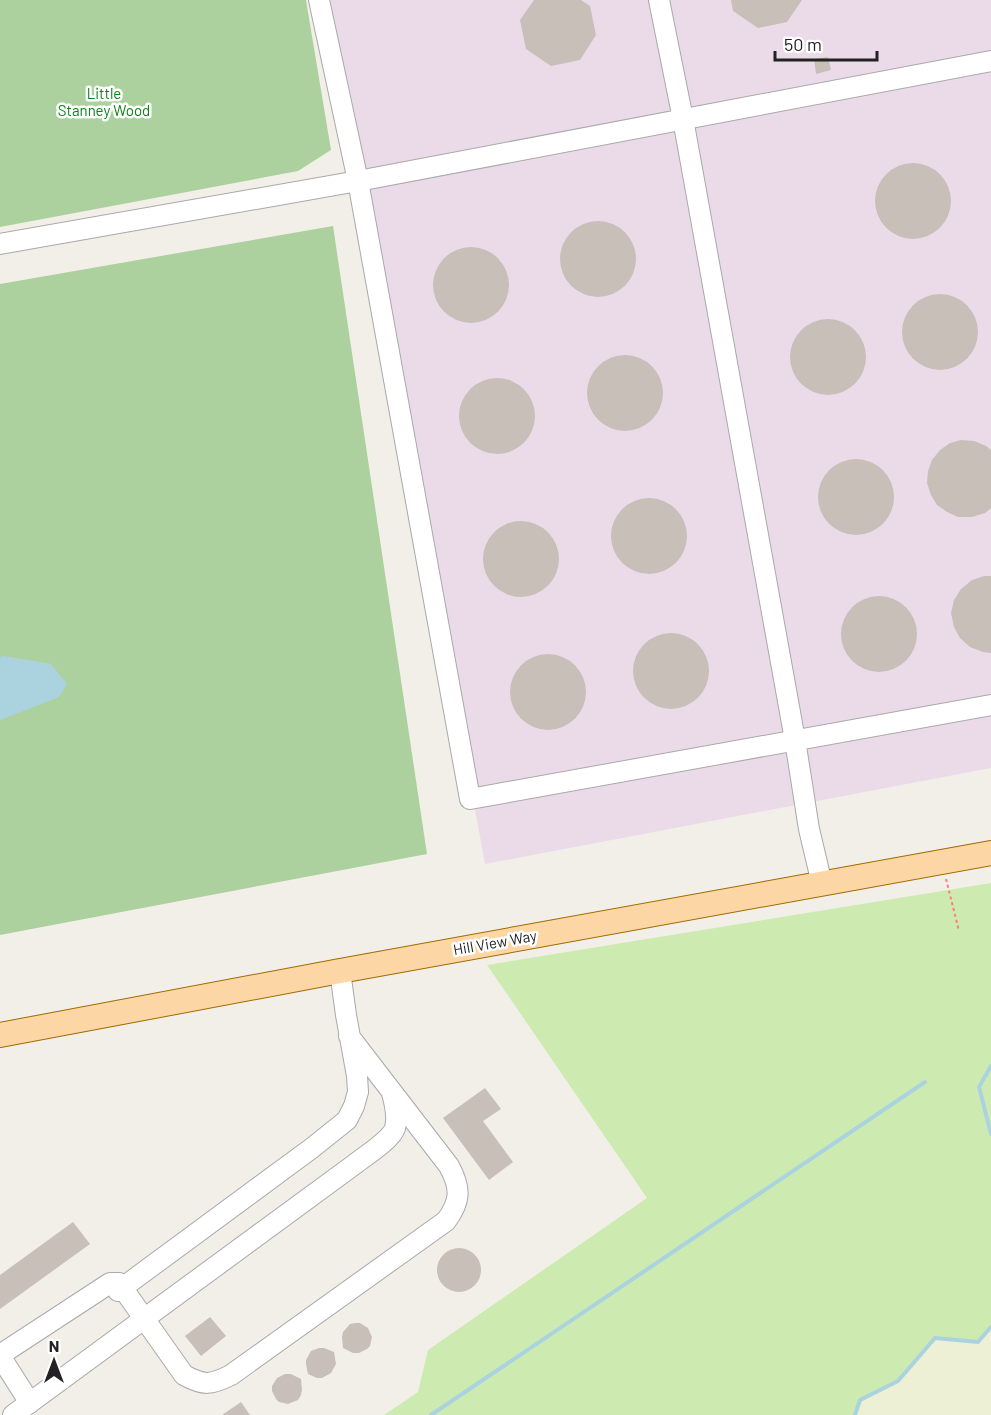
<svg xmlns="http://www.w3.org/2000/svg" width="991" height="1415" viewBox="0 0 991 1415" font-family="Barlow,sans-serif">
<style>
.industrial{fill:#ebdbe8}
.farmland{fill:#eef0d5}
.grass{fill:#cdebb0}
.forest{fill:#add19e}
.water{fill:#aad3df}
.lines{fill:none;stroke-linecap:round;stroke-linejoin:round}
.stream{stroke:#aad3df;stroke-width:4}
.building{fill:#c7bfb8}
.minor-casing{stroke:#a9a9a9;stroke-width:22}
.major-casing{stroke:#a06b00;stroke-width:26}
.path{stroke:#fa8072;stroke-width:2;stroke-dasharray:3 3;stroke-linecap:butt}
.minor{stroke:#fff;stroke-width:20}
.major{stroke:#fcd6a4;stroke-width:24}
.labels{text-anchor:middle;stroke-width:5;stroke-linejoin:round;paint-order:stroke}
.park-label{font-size:15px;fill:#0c8416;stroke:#fff}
.street-label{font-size:15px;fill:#222;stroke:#fff}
</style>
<rect width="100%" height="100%" fill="#f2efe9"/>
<!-- industrial -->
<path class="industrial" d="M325,0H991V768L485,864Z"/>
<!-- farmland -->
<path class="farmland" d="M991,1327V1415H855L860,1400L898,1381L935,1338L978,1342Z"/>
<!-- grass -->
<path class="grass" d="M991,883V1327L978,1342L935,1338L898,1381L860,1400L855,1415H384L418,1392L428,1350L647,1198L487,965Z"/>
<!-- forest -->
<path class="forest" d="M0,0H306L331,150L298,171L0,227Z
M333,226L427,854L0,935V284Z"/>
<!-- water -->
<path class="water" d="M3,656L51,664L67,684L59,697L0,720V657Z"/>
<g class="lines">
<!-- stream -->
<path class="stream" d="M991,1066L979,1087L991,1134
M431,1415L925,1082
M855,1415L860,1400L898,1381L935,1338L978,1342L991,1327"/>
</g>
<!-- building -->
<path class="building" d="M534,0H581L590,6L596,35L580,60L551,66L526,49L520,20Z
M731,0H802L787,22L758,28L733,11Z
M828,57L831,70L816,74L814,59Z
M875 201a38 38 0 1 1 76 0a38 38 0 1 1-76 0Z
M560 259a38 38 0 1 1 76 0a38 38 0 1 1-76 0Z
M433 285a38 38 0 1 1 76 0a38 38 0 1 1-76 0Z
M902 332a38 38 0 1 1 76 0a38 38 0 1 1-76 0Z
M790 357a38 38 0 1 1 76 0a38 38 0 1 1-76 0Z
M587 393a38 38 0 1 1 76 0a38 38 0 1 1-76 0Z
M459 416a38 38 0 1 1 76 0a38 38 0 1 1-76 0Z
M961,440L974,441L986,446L991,450V508L985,513L972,517H958L947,512L937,505L931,495L927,483L928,471L932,460L940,450L950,443Z
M818 497a38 38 0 1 1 76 0a38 38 0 1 1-76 0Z
M611 536a38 38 0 1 1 76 0a38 38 0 1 1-76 0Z
M483 559a38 38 0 1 1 76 0a38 38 0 1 1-76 0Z
M984,576H991V653L983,652L970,647L960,638L954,627L951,613L954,600L961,589L972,580Z
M841 634a38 38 0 1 1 76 0a38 38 0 1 1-76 0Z
M633 671a38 38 0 1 1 76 0a38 38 0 1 1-76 0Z
M510 692a38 38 0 1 1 76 0a38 38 0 1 1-76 0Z
M485,1088L501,1109L483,1121L513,1162L489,1180L443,1118Z
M73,1222L90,1244L0,1309V1275Z
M437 1270a22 22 0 1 1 44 0a22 22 0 1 1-44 0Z
M210,1317L226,1336L201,1356L185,1336Z
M355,1323H360L368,1328L372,1337L370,1346L367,1349L359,1353H353L343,1348L342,1337L343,1332L350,1324Z
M319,1348H324L334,1352L336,1364L331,1373L322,1378H317L308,1374L306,1364V1360L311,1351Z
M285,1374H291L301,1379L302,1390L301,1395L298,1400L288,1404L279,1402L276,1399L272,1391V1386L277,1378Z
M241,1402L250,1415H222Z"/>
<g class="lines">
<!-- minor casing -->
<g class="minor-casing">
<path id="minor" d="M319,0L358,181L991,61
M659,0L683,119L795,740L809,829L822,884
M0,244L358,181L470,799L991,705
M118,1291L312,1148L347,1120L354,1106L358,1092L357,1076L346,1015L340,971
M0,1355L110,1283H119L184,1375C204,1386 211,1385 231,1375L446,1221C461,1201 461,1188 449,1166L349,1036
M0,1356L30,1403
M13,1415L355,1164C365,1156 391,1140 395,1128C398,1117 395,1104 392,1093"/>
</g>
<!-- major casing -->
<g class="major-casing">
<path id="major" d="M0,1035L340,971L991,853"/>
</g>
<!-- path -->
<path class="path" d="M946,879L959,931"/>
<!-- minor -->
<use href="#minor" class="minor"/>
<!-- major -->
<use href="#major" class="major"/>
</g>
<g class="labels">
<!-- park labels -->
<g class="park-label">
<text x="104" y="99">Little<tspan x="104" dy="17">Stanney Wood</tspan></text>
</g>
<!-- street labels -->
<g class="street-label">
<text transform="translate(495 943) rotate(-10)" y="5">Hill View Way</text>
</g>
</g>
<!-- north arrow -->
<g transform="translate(54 1361)" stroke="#ffffff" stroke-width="4.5" paint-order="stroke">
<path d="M0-4.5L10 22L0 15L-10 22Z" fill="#222222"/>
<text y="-9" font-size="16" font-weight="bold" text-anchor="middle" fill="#222222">N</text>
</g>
<!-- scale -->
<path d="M775 51v9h102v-9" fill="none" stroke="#222222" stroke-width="3"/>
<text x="784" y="51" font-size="18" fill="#222222" stroke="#ffffff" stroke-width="4.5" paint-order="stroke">50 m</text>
</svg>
